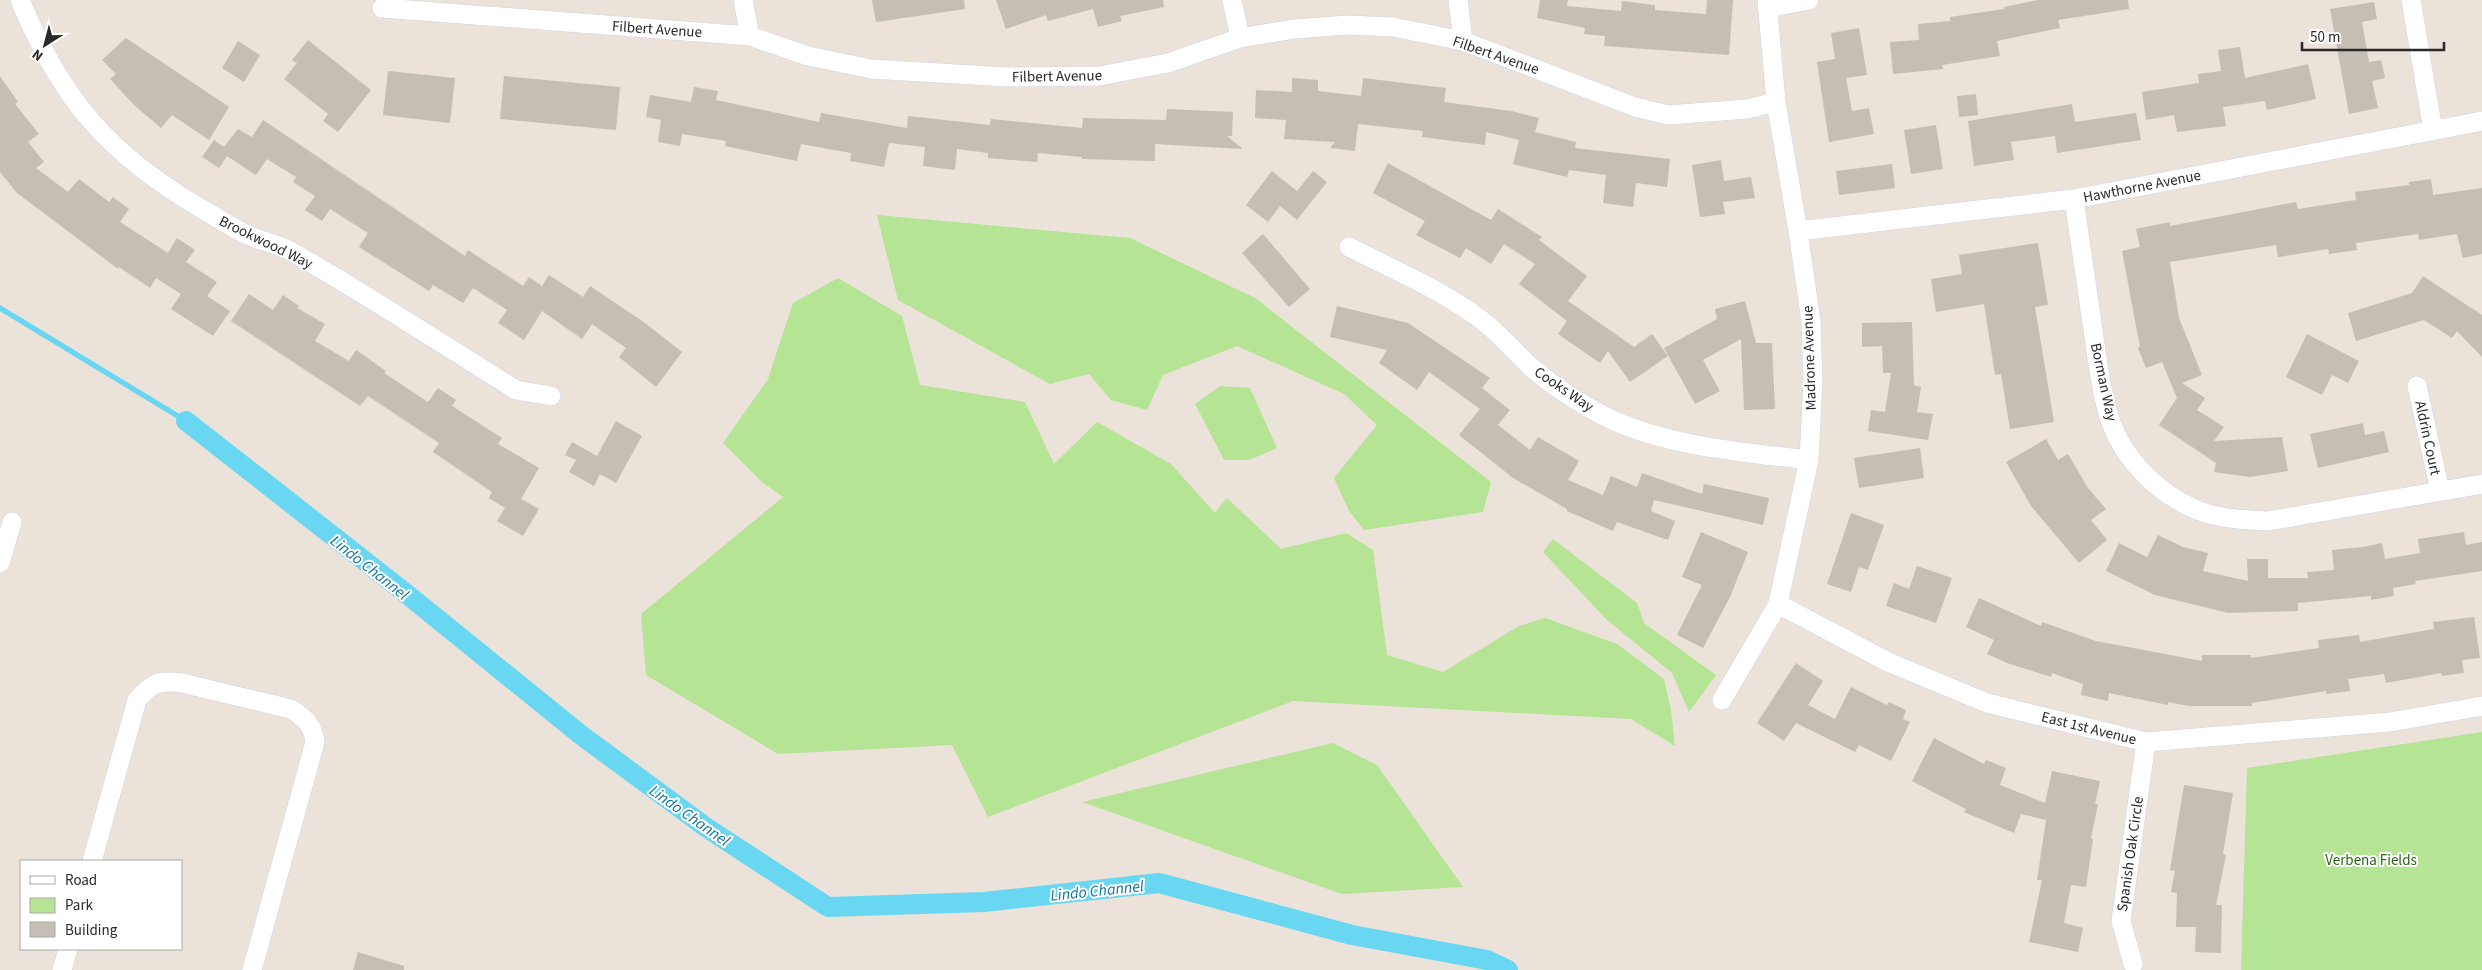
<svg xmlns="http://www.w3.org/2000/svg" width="2482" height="970" viewBox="0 0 2482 970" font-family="'Source Sans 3',sans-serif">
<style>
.green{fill:#b5e494}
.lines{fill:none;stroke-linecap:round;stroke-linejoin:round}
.stream{stroke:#69d7f1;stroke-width:5.5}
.canal{stroke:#69d7f1;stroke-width:20}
.building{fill:#c4beb5}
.minor-casing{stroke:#cfd4e2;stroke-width:20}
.minor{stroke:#fff;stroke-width:19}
.labels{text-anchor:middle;stroke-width:4;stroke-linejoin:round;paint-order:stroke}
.street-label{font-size:15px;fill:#292929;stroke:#fff}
.park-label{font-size:15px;fill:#2e6618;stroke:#fff}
.water-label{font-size:16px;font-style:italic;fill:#0a749b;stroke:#fff}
</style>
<rect width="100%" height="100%" fill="#ebe2da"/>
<!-- green -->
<path class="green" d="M877,215L1130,238L1255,298L1491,482L1483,512L1364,530L1349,511L1334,478L1377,425L1344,394L1237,346L1163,375L1147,410L1111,400L1089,374L1050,384L898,300Z
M838,278L902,316L920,385L1025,402L1054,464L1097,422L1171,464L1215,513L1227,498L1281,549L1346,533L1373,550L1387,655L1443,672L1519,626L1545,618L1617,644L1664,679L1671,710L1675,746L1631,719L1293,701L988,817L952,745L778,754L646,675L641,614L783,497L762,482L723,443L768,379L793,303Z
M1220,386L1250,388L1277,448L1249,460H1224L1195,404Z
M1553,539L1637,603L1644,623L1716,675L1689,712L1672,673L1606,619L1543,552Z
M2482,732V970H2241L2247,768Z
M1333,743L1377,765L1463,887L1342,894L1082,802Z"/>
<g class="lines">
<!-- stream -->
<path class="stream" d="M0,308L186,421"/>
<!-- canal -->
<path class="canal" d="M186,421L403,591L581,735L707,828L828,907L984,902L1159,883L1352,935L1487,960L1508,970"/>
</g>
<!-- building -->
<path class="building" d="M872,0H964L965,9L876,22Z
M996,0H1163L1164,7L1120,16L1122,21L1098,27L1093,9L1048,21L1046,15L1006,29Z
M1540,0H1568L1567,6L1621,11L1622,1L1655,5V10L1706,14L1707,0H1733L1729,55L1604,46L1605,36L1584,34L1585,28L1537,18Z
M2038,0H2128L2129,9L2058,20L2060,28L1997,41L2000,56L1942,65L1943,69L1893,74L1890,42L1919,40L1918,24L1950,21V17L2004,9V7Z
M2374,2L2377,19L2362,22L2369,62L2381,60L2385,78L2372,81L2378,108L2349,114L2330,9Z
M1859,28L1867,75L1846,78L1852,111L1869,108L1874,134L1829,142L1817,62L1835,59L1831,33Z
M126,38L229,107L209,140L172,115L161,128L134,105L110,79L116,74L102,60Z
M308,40L371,90L338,132L323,121L328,114L284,79L297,63L292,60Z
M238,41L260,55L244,82L222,68Z
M2240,47L2245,78L2308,64L2316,99L2267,110L2265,101L2223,107L2226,126L2177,132L2174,115L2146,120L2142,92L2199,83L2198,74L2221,71L2218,50Z
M388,71L455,78L450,123L383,115Z
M0,76L18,102L15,104L39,134L28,142L44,162L36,168L68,192L79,179L109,202L113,197L129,209L120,222L168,253L177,238L195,250L186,262L217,282L207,296L230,311L213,336L171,309L181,294L156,278L150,288L119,267L118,269L17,193L0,172Z
M504,76L620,87L616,130L500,119Z
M1292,78L1318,80V91L1361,96L1363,78L1446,88L1444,102L1511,111L1539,118L1535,132L1576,142L1575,148L1670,159L1667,187L1636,183L1633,207L1603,203L1606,175L1569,170L1567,177L1513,164L1519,140L1486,132L1485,145L1422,137L1423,131L1358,124L1355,151L1330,148L1335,142L1284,139L1286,120L1255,118L1256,90L1292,92Z
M694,87L718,91L716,100L819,122L821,113L907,128L908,116L990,125L991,119L1082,128L1083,118L1166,120L1167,109L1233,112L1232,136H1227L1243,149L1155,144V161L1082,159V157L1038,153L1037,162L988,158V153L957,149L955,170L923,166L925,147L889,143L884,167L850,161L851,153L801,144L797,161L725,146L726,141L682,134L680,146L658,142L661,120L646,117L650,95L691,102Z
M1976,94L1978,115L1959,117L1957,96Z
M2072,104L2075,122L2136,113L2141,140L2057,153L2055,136L2011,142L2014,160L1974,166L1968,121Z
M263,120L465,256L468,250L523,286L529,277L542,286L549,275L583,297L590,286L645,323L682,352L656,387L619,357L626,348L592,324L582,339L542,311L524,340L498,323L507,310L473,288L463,303L433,285L429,291L359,247L368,233L330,209L322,221L305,210L315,196L293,182L296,177L267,159L256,175L227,156L219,168L202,157L214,140L224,147L238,129L252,137Z
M1936,125L1943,169L1911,174L1904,130Z
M1721,160L1724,181L1751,177L1755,198L1723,202L1725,214L1700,217L1692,165Z
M1388,163L1491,220L1498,209L1542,237L1539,240L1587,276L1568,301L1634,347L1652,334L1668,356L1630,382L1608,351L1600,363L1558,334L1567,321L1519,284L1535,264L1504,244L1491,264L1466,248L1460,258L1416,235L1425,221L1373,193Z
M1892,164L1895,188L1839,195L1836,171Z
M1272,171L1297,191L1313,171L1327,182L1297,220L1280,206L1268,222L1246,205Z
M2431,179L2433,195L2482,188V254L2463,258L2457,234L2419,240L2418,234L2356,243L2357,250L2329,254L2328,249L2278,257L2276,245L2170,262L2179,318L2202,375L2182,383L2205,398L2197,410L2224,427L2214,441L2282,437L2288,471L2250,477L2214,472L2216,463L2159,425L2177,398L2162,362L2146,368L2138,348L2140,347L2122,251L2140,247L2136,229L2170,222V226L2296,202L2298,209L2356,200L2355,192L2409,185V182Z
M1263,234L1310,289L1289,307L1242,253Z
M2038,243L2048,305L2035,307L2054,422L2010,429L2001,374L1995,375L1984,304L1936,312L1931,279L1962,274L1959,255Z
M2423,276L2482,315V357L2457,331L2452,338L2424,320L2356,341L2348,313L2412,293Z
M249,294L273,310L283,295L299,306L297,308L325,324L315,341L349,361L356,350L386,371L384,373L428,402L438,388L456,400L452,406L502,438L498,444L539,468L521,499L539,509L523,536L497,521L505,508L489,498L492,492L433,452L439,443L368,396L360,406L231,321Z
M1745,301L1756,343H1772L1775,409L1744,410L1741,339L1703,360L1720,391L1695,404L1664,348L1717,319L1715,309Z
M1337,306L1408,323L1490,378L1482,388L1510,410L1498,425L1530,450L1538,437L1579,461L1568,480L1603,495L1611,476L1637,487L1642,473L1702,494L1704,484L1769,498L1763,525L1654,500L1651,511L1675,521L1668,540L1617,522L1613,531L1567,511V509L1513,478L1459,435L1480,409L1429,372L1417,390L1379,363L1387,350L1330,337Z
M1912,322L1914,385L1921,387L1917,412L1933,414L1928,440L1868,431L1871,410L1885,412L1891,373H1883L1882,346L1862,347V323Z
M2307,334L2359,361L2348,383L2332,375L2322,395L2286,377Z
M616,421L642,436L616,483L600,474L594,486L569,472L576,460L565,455L572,442L597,456Z
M2363,423L2365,435L2384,431L2389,452L2318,468L2310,434Z
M2046,439L2058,460L2068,454L2088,488L2106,509L2091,520L2107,540L2079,563L2031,506L2006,462Z
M1920,448L1924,478L1859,488L1854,458Z
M1851,513L1884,525L1868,570L1859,567L1851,592L1827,584Z
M1701,532L1748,552L1730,597L1703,648L1677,635L1702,585L1682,577Z
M2464,532L2466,545L2482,542V571L2415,581L2416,584L2393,588L2394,596L2371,600V596L2298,603V611L2228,613L2155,595L2106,571L2119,543L2147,557L2158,535L2183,547L2208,553L2203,571L2248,581L2247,559H2268V578H2308L2307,572L2334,570L2332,550L2363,547L2382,543L2385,559L2420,553L2418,539Z
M1917,566L1952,578L1936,623L1886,606L1894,583L1909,589Z
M1979,598L2041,626L2042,622L2096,641L2202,661V655H2251V658L2319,648L2318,640L2359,635L2360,642L2434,629L2433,622L2474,617L2480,658L2462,660L2464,673L2442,676L2441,673L2386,683L2384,674L2348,679L2350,691L2326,694V691L2252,703V706H2189L2168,702V705L2109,693L2108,701L2081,695L2083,684L2052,673L2051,677L2007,663L1987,654L1994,640L1966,627Z
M1796,663L1823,681L1808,705L1835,719L1851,687L1887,705L1889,702L1906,710L1903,719L1910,722L1891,761L1859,745L1855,752L1796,723L1784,741L1757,723Z
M1934,738L1984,764L1986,760L2006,768L2000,785L2045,803L2052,771L2100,781L2095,804H2098L2091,838L2093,839L2086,887L2071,885L2064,923L2083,928L2078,952L2029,942L2042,880H2037L2046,820L2021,814L2014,833L1964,812L1966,809L1912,781Z
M2184,785L2233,793L2223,854L2226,855L2216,905H2222L2221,953L2195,952L2196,927H2176L2177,893L2171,892L2175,871L2170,870Z
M358,952L404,966V970H353Z"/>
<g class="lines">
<!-- minor casing -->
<g class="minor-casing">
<path id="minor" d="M20,0C61,99 109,155 202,209C217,218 232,228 248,235C262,242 280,244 294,253C369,296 442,344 516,390L551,396
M743,0L750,36
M1232,0L1240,38
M1458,0L1463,41
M2411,0L2433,131
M382,8L750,36L808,56L871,69L1007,77L1099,76L1168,63L1240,38L1294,29L1348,25L1393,27L1463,41L1635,107L1668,115L1747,109L1776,102
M1767,8L1809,0
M2074,199C2080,243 2087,286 2093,330C2097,358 2100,386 2108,413C2120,456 2156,493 2197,510C2219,519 2245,520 2268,521L2482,484
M1798,231L2074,199L2482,121
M1349,247C1392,269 1440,289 1479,318C1498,332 1514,351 1531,367C1555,388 1582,405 1610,419C1671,447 1743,452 1809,460
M2417,386L2440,491
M0,563L12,522
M1778,604L1888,662L1987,703L2146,742L2390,722L2482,706
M1722,700L1778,604L1809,460L1813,381L1811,321L1798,231L1776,102L1767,0
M92,861L137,700C153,682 159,680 182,683L291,709C305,718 313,725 315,742L252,970
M2133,964L2121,921L2146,742
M62,970L68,949"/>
</g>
<!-- minor -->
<use href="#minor" class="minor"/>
</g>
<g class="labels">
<!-- street labels -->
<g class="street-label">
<text transform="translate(657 29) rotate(4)" y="5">Filbert Avenue</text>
<text transform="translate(1496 55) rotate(19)" y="5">Filbert Avenue</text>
<text transform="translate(1057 76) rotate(-1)" y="5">Filbert Avenue</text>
<text transform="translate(2142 186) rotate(-11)" y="5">Hawthorne Avenue</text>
<text transform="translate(266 242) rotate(26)" y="5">Brookwood Way</text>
<text transform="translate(1809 358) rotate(-92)" y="5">Madrone Avenue</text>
<text transform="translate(2104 382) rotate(78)" y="5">Borman Way</text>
<text transform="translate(1564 389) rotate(34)" y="5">Cooks Way</text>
<text transform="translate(2428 438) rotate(78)" y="5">Aldrin Court</text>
<text transform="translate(2089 728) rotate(14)" y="5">East 1st Avenue</text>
<text transform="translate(2130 854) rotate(-82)" y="5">Spanish Oak Circle</text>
</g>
<!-- park labels -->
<g class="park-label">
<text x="2371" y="865">Verbena Fields</text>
</g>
<!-- water labels -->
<g class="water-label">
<text transform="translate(370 567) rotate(38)" y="6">Lindo Channel</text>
<text transform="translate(690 815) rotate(35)" y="6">Lindo Channel</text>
<text transform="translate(1097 890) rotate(-6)" y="6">Lindo Channel</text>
</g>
</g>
<!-- legend -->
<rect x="20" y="860" width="162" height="90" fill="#ffffff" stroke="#a9a9a9"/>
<rect x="30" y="876" width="25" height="8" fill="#ffffff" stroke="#a9a9a9"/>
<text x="65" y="885" font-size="15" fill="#292929">Road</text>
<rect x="30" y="898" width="25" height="15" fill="#b5e494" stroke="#a9a9a9"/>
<text x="65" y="910" font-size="15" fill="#292929">Park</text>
<rect x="30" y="922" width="25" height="15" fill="#c4beb5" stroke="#a9a9a9"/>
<text x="65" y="935" font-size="15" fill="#292929">Building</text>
<!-- north arrow -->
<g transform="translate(45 45) rotate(216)" stroke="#ffffff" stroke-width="4" paint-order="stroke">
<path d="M0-4L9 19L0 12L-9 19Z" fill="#292929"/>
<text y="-8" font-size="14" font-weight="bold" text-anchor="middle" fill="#292929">N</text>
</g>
<!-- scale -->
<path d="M2302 42v8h142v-8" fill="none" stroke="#292929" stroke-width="2.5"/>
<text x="2310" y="42" font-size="15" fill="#292929" stroke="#ffffff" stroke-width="4" paint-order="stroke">50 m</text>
</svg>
